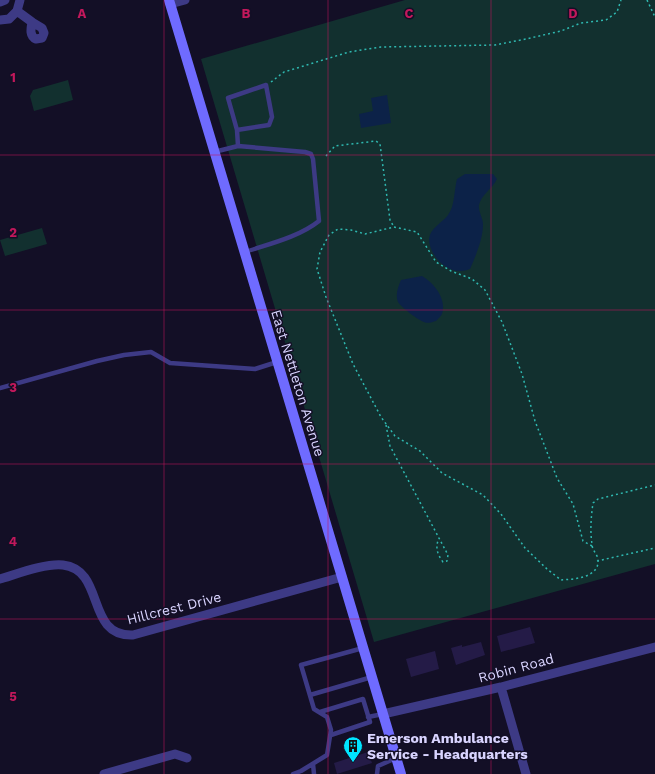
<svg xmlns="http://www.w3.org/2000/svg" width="655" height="774" viewBox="0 0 655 774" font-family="'Work Sans',sans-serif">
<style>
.green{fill:#12302f}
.water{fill:#0c2248}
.building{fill:#241b47}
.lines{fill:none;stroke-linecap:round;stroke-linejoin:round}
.path{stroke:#2fb8b0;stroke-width:1.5;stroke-dasharray:2 3;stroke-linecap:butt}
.service{stroke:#3d3a85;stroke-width:4.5}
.minor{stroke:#3d3a85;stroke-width:9}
.secondary{stroke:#6f6bff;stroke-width:10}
.grid{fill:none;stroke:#c2185b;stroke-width:1;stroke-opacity:0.55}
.labels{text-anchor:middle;stroke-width:3;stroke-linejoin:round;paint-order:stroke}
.street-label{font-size:14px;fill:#d9d4ff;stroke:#130f26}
.poi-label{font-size:14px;font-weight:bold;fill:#d9d4ff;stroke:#130f26;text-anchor:start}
.grid-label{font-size:13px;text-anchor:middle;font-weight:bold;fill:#c2185b;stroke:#130f26;stroke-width:3;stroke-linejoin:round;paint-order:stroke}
</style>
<rect width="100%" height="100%" fill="#130f26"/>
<!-- green -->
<path class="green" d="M405,0H655V564L374,642L201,59Z
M68,80L73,100L34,111L30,96L33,90Z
M42,228L47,244L5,256L0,240Z"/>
<!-- water -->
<path class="water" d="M387,95L391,123L361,128L359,114L373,111L371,98Z
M465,174H493L497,179C493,188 481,195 479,205C478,211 483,218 483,224C483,239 476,255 470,269C467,270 464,271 461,271C445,272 429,254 429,239C430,228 442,223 448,215C455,206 454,190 457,179Z
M422,276C434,283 447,299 442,314C441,316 438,319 436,321C432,322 428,324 424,322C418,320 401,307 398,302C395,295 398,287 401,280Z"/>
<!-- building -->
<path class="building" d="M530,627L535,643L501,652L497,636Z
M481,642L485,655L456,665L451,648L462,645V647Z
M435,651L439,669L411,677L406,659Z
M368,752L372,763L337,774L334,763Z"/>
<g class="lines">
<!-- path -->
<path class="path" d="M647,0L655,17
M271,82L284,72L349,52L381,47L495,45L526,39L561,31L581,23L606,20L617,12L621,0
M326,156L335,146L376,141L380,144L390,220L394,227
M386,425L390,446L448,555L447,561L443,562C437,554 435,547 439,538
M592,546L583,541L573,504L557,478L535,421L522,374L502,322L485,290L472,279L451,271L436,262L417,232L394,227L365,234L351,230L338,229L329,235L320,252L317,269L326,297L353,364L381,417L395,436L420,451L442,473L483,495L501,514L525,548L547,569L561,580C574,579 600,578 598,559C597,554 592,550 592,544C590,531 591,517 593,503L598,499L655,485
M597,561L655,548"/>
<!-- service -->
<path class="service" d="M237,130L269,125L272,117L266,85L228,98L237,130L238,146
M214,152L238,146L305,152L311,154L313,159L319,221C299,237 269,244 245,252
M0,388L97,361L124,355L151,352L170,363L255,369L277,362
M310,695L372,677
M320,712L363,699L370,722L331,735
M368,717L383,714
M313,764L314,774
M293,774L301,771L327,755L331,730L327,717L314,709L301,665L363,648
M377,774L378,766L396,758"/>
<!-- minor -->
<path class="minor" d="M20,0L17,11L32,22
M0,2L5,0
M170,4L185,0
M0,20L9,19L17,11
M32,22L42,28L44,33L42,38L36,39C29,36 31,28 32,22Z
M0,579C17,574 46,563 63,565C106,570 85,637 133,635L342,577
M501,687L526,774
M383,714L501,687L655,647
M104,774L175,754L187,758"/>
<!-- secondary -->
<path class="secondary" d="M169,0L401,774"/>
</g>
<!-- grid -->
<path class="grid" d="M164,0V774M328,0V774M491,0V774M0,155H655M0,310H655M0,464H655M0,619H655"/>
<!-- icons -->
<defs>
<g id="building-pin" transform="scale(1)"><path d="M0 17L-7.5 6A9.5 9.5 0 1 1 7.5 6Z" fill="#00e5ff" stroke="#130f26"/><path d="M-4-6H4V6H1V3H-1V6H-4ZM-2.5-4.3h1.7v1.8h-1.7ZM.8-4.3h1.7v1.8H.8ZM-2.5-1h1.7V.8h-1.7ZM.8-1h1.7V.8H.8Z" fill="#111"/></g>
</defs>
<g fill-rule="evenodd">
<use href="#building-pin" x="353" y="746"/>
</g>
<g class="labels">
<!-- street labels -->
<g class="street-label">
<text transform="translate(298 383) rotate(73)" y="5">East Nettleton Avenue</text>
<text transform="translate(174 608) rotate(-14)" y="5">Hillcrest Drive</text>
<text transform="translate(516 668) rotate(-15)" y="5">Robin Road</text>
</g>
<!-- poi labels -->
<g class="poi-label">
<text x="367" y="743">Emerson Ambulance<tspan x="367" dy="16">Service - Headquarters</tspan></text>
</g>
</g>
<g class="grid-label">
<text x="82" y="18">A</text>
<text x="246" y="18">B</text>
<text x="409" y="18">C</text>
<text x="573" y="18">D</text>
<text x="13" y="82">1</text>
<text x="13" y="237">2</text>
<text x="13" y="392">3</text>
<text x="13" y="546">4</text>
<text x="13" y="701">5</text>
</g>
</svg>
